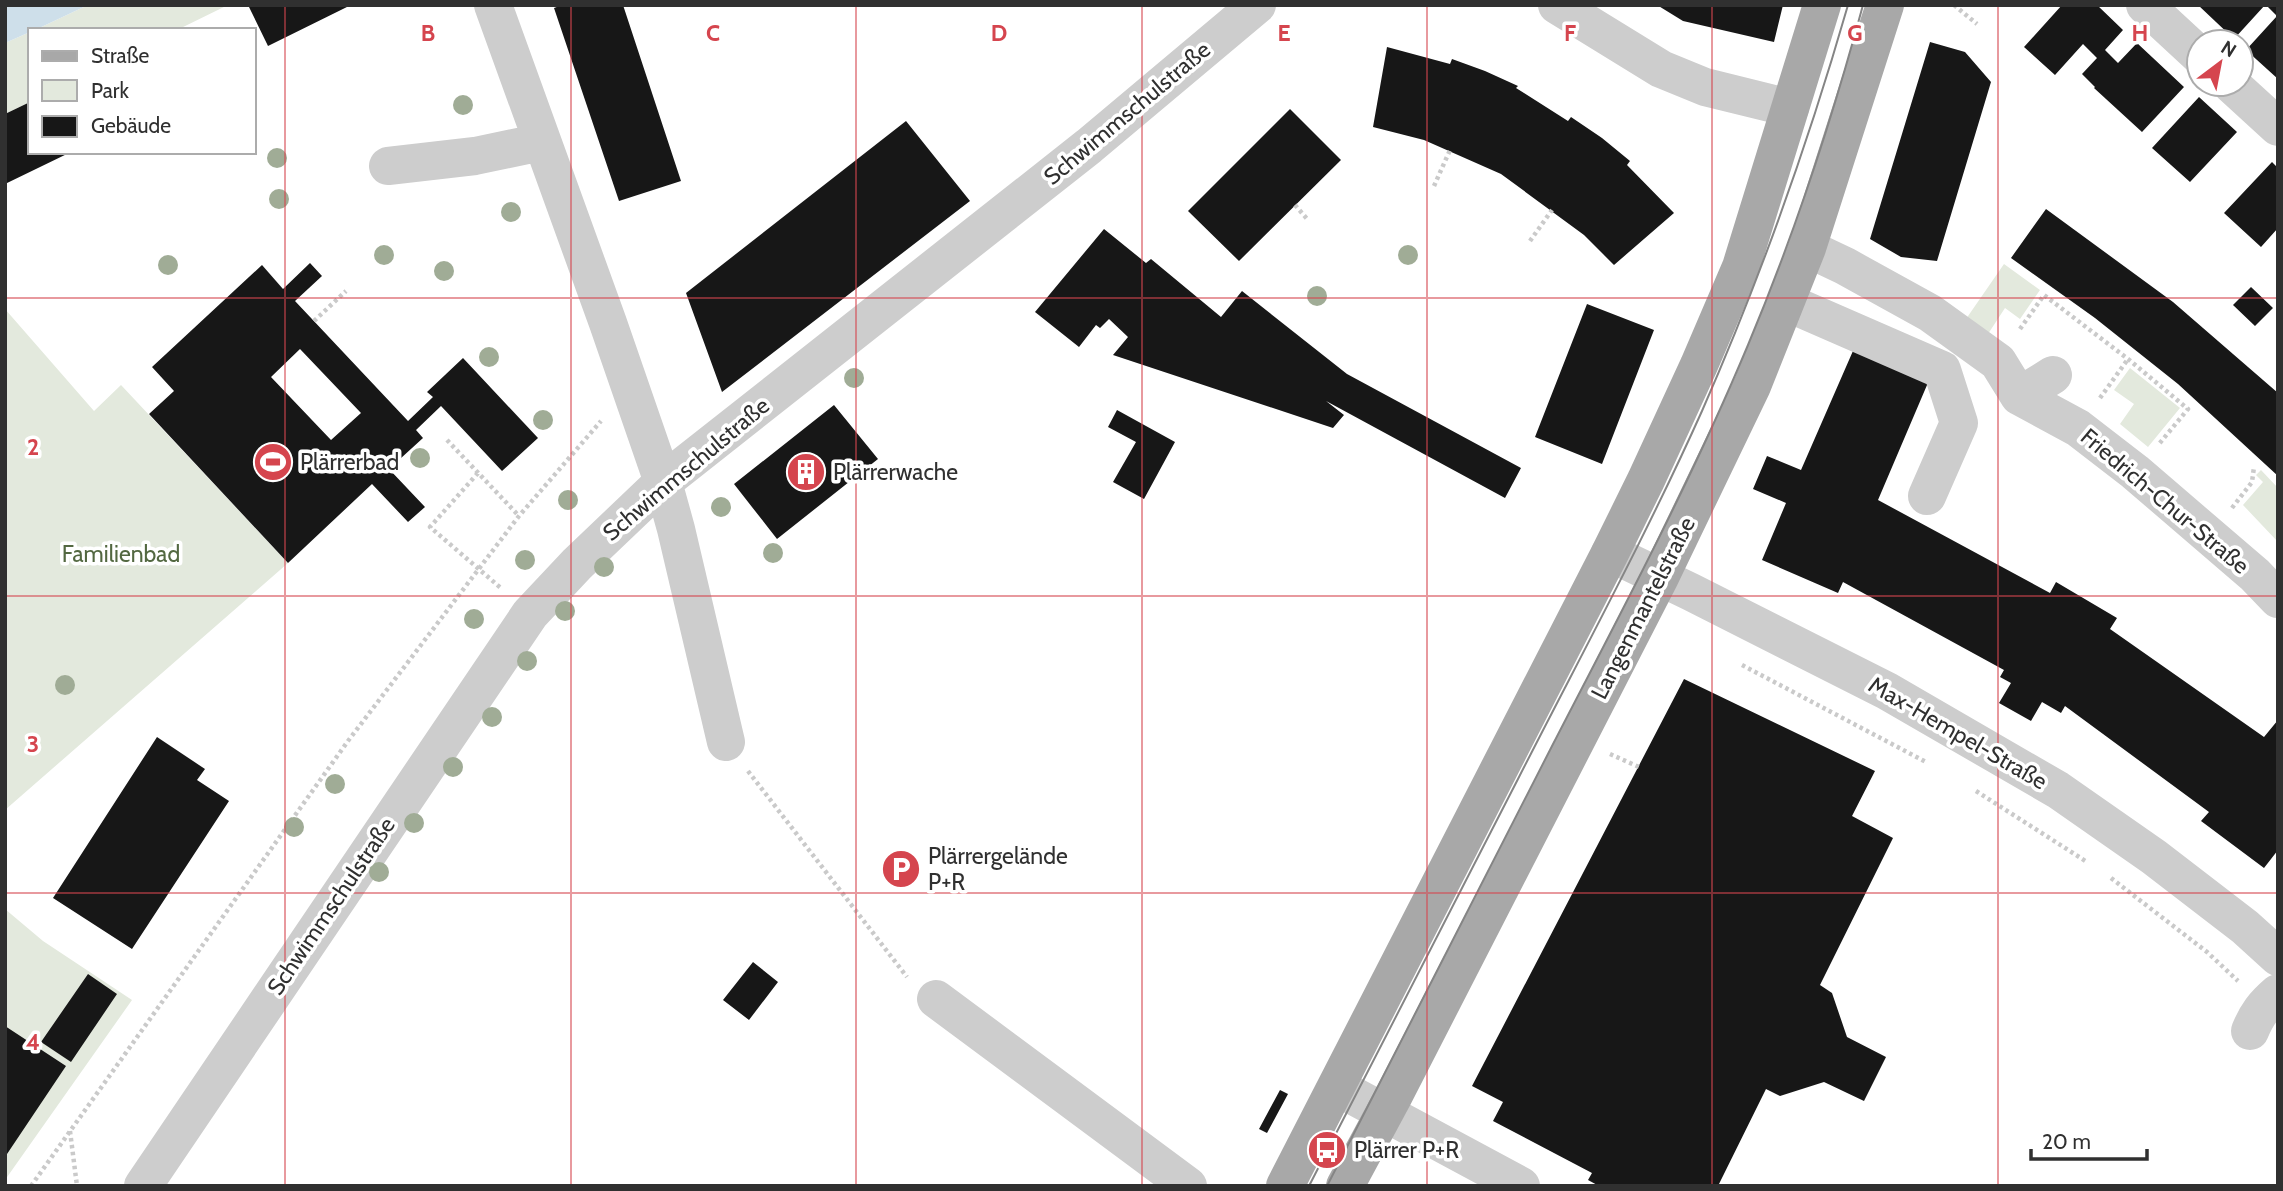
<svg xmlns="http://www.w3.org/2000/svg" width="2283" height="1191" viewBox="0 0 2283 1191" font-family="Cabin,sans-serif">
<style>
.green{fill:#e3e9dd}
.water{fill:#cedfea}
.building{fill:#171717;fill-rule:evenodd}
.lines{fill:none;stroke-linecap:round;stroke-linejoin:round}
.path{stroke:#cacaca;stroke-width:4.5;stroke-dasharray:3.5 3.5;stroke-linecap:butt}
.minor{stroke:#cdcdcd;stroke-width:38}
.major{stroke:#a8a8a8;stroke-width:38}
.tram{stroke:#858585;stroke-width:2}
.tree{fill:#a0ac96}
.grid{fill:none;stroke:#d5454e;stroke-width:2;stroke-opacity:0.55}
.labels{text-anchor:middle;stroke-width:7;stroke-linejoin:round;paint-order:stroke}
.street-label{font-size:23px;fill:#303030;stroke:#fff}
.poi-label{font-size:23px;fill:#303030;stroke:#fff;text-anchor:start}
.park-label{font-size:23px;fill:#536841;stroke:#fff}
.grid-label{font-size:23px;text-anchor:middle;font-weight:bold;fill:#d5454e;stroke:#fff;stroke-width:7;stroke-linejoin:round;paint-order:stroke}
</style>
<rect width="100%" height="100%" fill="#fff"/>
<!-- green -->
<path class="green" d="M88,5H228L177,30H35Z
M30,32V102L5,114V43Z
M2004,264L2040,290L2020,319L2005,308L1988,334L1966,319Z
M5,309L94,411L121,385L288,563L5,810Z
M2130,368L2180,408L2148,447L2120,424L2134,404L2114,390Z
M2261,470L2278,488V542L2243,505L2263,482L2256,475Z
M5,909L43,941L132,1000L5,1180Z"/>
<!-- water -->
<path class="water" d="M5,5H88L35,30H30V32L5,43Z"/>
<!-- building -->
<path class="building" d="M253,5H351L268,46L249,7Z
M562,5H623L681,181L619,201L554,8Z
M1657,5H1783L1774,42L1683,21Z
M2062,5H2097L2123,30L2105,50L2118,63L2137,43L2184,87L2142,132L2094,88L2095,87L2082,74L2097,58L2083,44L2055,75L2024,47Z
M2198,5H2265L2234,39Z
M2266,5H2278V79L2246,50L2277,16Z
M1930,42L1965,52L1991,82L1937,261L1901,257L1870,239Z
M1387,47L1450,64L1452,59L1485,71L1518,86L1516,88L1568,121L1571,117L1602,138L1630,161L1627,165L1674,213L1614,265L1584,235L1501,174L1424,140L1373,127Z
M2199,97L2237,132L2190,182L2152,148Z
M30,102V152H71L5,184V114Z
M1290,109L1341,160L1239,261L1188,211Z
M906,121L970,201L722,392L686,293Z
M2272,162L2278,168V228L2261,247L2224,213Z
M2046,209L2173,302L2278,393V476L2178,384L2095,318L2011,258Z
M1104,229L1146,263L1151,259L1221,317L1242,291L1347,374L1521,468L1505,498L1326,401L1344,415L1333,428L1113,355L1128,337L1109,319L1100,328L1096,325L1079,347L1035,312Z
M310,263L322,276L295,301L408,421L433,397L427,392L463,358L538,438L502,471L441,406L416,430L423,438L389,469L425,507L408,522L372,484L288,563L149,414L174,391L152,367L262,265L283,289ZM300,349L361,413L331,440L271,377Z
M2251,287L2273,308L2255,326L2233,305Z
M1587,304L1654,330L1602,464L1535,437Z
M1856,344L1930,378L1878,500L2050,593L2056,582L2117,618L2110,629L2264,737L2278,720V850L2264,868L2201,821L2209,812L2065,706L2061,713L2042,702L2031,721L1999,703L2011,683L2000,677L2004,670L1843,582L1838,593L1762,560L1786,503L1753,489L1767,456L1801,470Z
M834,405L878,459L777,539L734,484Z
M1117,410L1175,442L1144,499L1113,482L1136,442L1108,427Z
M1684,679L1875,771L1852,816L1893,838L1820,985L1832,993L1847,1037L1886,1057L1864,1101L1824,1082L1780,1096L1766,1089L1718,1186H1599L1588,1180L1592,1173L1493,1121L1503,1102L1472,1086Z
M157,737L205,769L197,780L229,801L132,949L53,898Z
M753,962L778,982L749,1020L723,1000Z
M88,974L117,994L71,1062L41,1042Z
M5,1026L66,1066L5,1157Z
M1280,1090L1288,1094L1267,1133L1259,1129Z"/>
<g class="lines">
<!-- path -->
<path class="path" d="M1954,5L1977,24
M1434,186L1450,150
M1295,205L1308,220
M1530,241L1552,210
M314,321L346,291
M2020,329L2044,295L2128,359L2188,409L2159,444
M2100,398L2128,359
M447,440L519,516
M478,473L430,527L502,589
M2232,508L2252,482L2254,467
M1742,665L1926,762
M1610,754L1639,767
M748,771L907,977
M1976,791L2087,862
M2111,878L2207,952L2238,981
M70,1131L77,1186
M31,1186L348,741L519,516L601,421"/>
<!-- minor -->
<path class="minor" d="M493,5L608,323L663,482L676,529L726,742
M1557,5L1661,69L1705,87L1790,108
M2145,5L2199,55
M2231,84L2278,127
M388,166L475,156L542,142
M1807,248L1845,266L1930,313L1998,362L2019,396L2078,428L2135,472L2255,575L2278,599
M1786,302L1942,370L1959,423L1927,496
M2019,396L2053,375
M1610,553L1691,592L1887,691L2058,790L2154,857L2245,927L2278,957
M936,999L1188,1186
M2250,1031C2257,1014 2264,1005 2278,993
M1337,1087L1521,1186
M143,1186L530,614L577,564L663,482L1089,146L1257,5"/>
<!-- major -->
<path class="major" d="M1285,1186L1610,553L1646,480L1699,365L1741,267L1822,5
M1345,1186L1393,1097L1660,577L1752,386L1807,248L1885,5"/>
<!-- tram -->
<path class="tram" d="M1309,1186C1379,1050 1448,914 1518,779C1580,657 1646,536 1702,411C1760,279 1808,144 1848,5
M1327,1186C1401,1041 1476,895 1550,750C1619,616 1690,484 1748,345C1794,235 1832,120 1863,5"/>
</g>
<!-- trees -->
<g class="tree">
<circle cx="463" cy="105" r="10"/>
<circle cx="277" cy="158" r="10"/>
<circle cx="279" cy="199" r="10"/>
<circle cx="511" cy="212" r="10"/>
<circle cx="384" cy="255" r="10"/>
<circle cx="1408" cy="255" r="10"/>
<circle cx="168" cy="265" r="10"/>
<circle cx="444" cy="271" r="10"/>
<circle cx="1317" cy="296" r="10"/>
<circle cx="489" cy="357" r="10"/>
<circle cx="854" cy="378" r="10"/>
<circle cx="543" cy="420" r="10"/>
<circle cx="420" cy="458" r="10"/>
<circle cx="568" cy="500" r="10"/>
<circle cx="721" cy="507" r="10"/>
<circle cx="773" cy="553" r="10"/>
<circle cx="525" cy="560" r="10"/>
<circle cx="604" cy="567" r="10"/>
<circle cx="565" cy="611" r="10"/>
<circle cx="474" cy="619" r="10"/>
<circle cx="527" cy="661" r="10"/>
<circle cx="65" cy="685" r="10"/>
<circle cx="492" cy="717" r="10"/>
<circle cx="453" cy="767" r="10"/>
<circle cx="335" cy="784" r="10"/>
<circle cx="414" cy="823" r="10"/>
<circle cx="294" cy="827" r="10"/>
<circle cx="379" cy="872" r="10"/>
</g>
<!-- grid -->
<path class="grid" d="M285,5V1186M571,5V1186M856,5V1186M1142,5V1186M1427,5V1186M1712,5V1186M1998,5V1186M5,298H2278M5,596H2278M5,893H2278"/>
<!-- icons -->
<defs>
<g id="stadium-disc" transform="scale(2.0125)"><circle r="9.5" fill="#d5454e" stroke="#fff"/><path d="M0-5a6.5 5 0 1 0 0 10a6.5 5 0 1 0 0-10ZM-3.5-1.8h7v3.6h-7Z" fill="#fff"/></g>
<g id="building-disc" transform="scale(2.0125)"><circle r="9.5" fill="#d5454e" stroke="#fff"/><path d="M-4-6H4V6H1V3H-1V6H-4ZM-2.5-4.3h1.7v1.8h-1.7ZM.8-4.3h1.7v1.8H.8ZM-2.5-1h1.7V.8h-1.7ZM.8-1h1.7V.8H.8Z" fill="#fff"/></g>
<g id="parking-disc" transform="scale(2.0125)"><circle r="9.5" fill="#d5454e" stroke="#fff"/><path d="M-3.5-5.5H1a3.5 3.5 0 0 1 0 7H-1V5.5H-3.5ZM-1-3.4V-.6H.8a1.4 1.4 0 0 0 0-2.8Z" fill="#fff"/></g>
<g id="bus-disc" transform="scale(2.0125)"><circle r="9.5" fill="#d5454e" stroke="#fff"/><path d="M-5-6H5V4H4V6H2V4H-2V6H-4V4H-5ZM-3.5-4V0h7V-4ZM-3.5 1.2v1.5H-2V1.2ZM2 1.2v1.5H3.5V1.2Z" fill="#fff"/></g>
</defs>
<g fill-rule="evenodd">
<use href="#stadium-disc" x="273" y="462"/>
<use href="#building-disc" x="806" y="472"/>
<use href="#parking-disc" x="901" y="869"/>
<use href="#bus-disc" x="1327" y="1150"/>
</g>
<g class="labels">
<!-- street labels -->
<g class="street-label">
<text transform="translate(1127 113) rotate(-40)" y="8">Schwimmschulstraße</text>
<text transform="translate(686 469) rotate(-40)" y="8">Schwimmschulstraße</text>
<text transform="translate(2165 501) rotate(40)" y="8">Friedrich-Chur-Straße</text>
<text transform="translate(1643 608) rotate(-63)" y="8">Langenmantelstraße</text>
<text transform="translate(1958 733) rotate(30)" y="8">Max-Hempel-Straße</text>
<text transform="translate(331 906) rotate(-56)" y="8">Schwimmschulstraße</text>
</g>
<!-- poi labels -->
<g class="poi-label">
<text x="300" y="470">Plärrerbad</text>
<text x="833" y="480">Plärrerwache</text>
<text x="928" y="864">Plärrergelände<tspan x="928" dy="26">P+R</tspan></text>
<text x="1354" y="1158">Plärrer P+R</text>
</g>
<!-- park labels -->
<g class="park-label">
<text x="121" y="562">Familienbad</text>
</g>
</g>
<g class="grid-label">
<text x="428" y="41">B</text>
<text x="713" y="41">C</text>
<text x="999" y="41">D</text>
<text x="1284" y="41">E</text>
<text x="1570" y="41">F</text>
<text x="1855" y="41">G</text>
<text x="2140" y="41">H</text>
<text x="33" y="455">2</text>
<text x="33" y="752">3</text>
<text x="33" y="1050">4</text>
</g>
<!-- border -->
<rect width="2283" height="1191" fill="none" stroke="#303030" stroke-width="14"/>
<!-- legend -->
<rect x="28" y="28" width="228" height="126" fill="#ffffff" stroke="#acacac" stroke-width="2"/>
<rect x="42" y="51" width="35" height="10" fill="#a8a8a8" stroke="#acacac" stroke-width="2"/>
<text x="91" y="63" font-size="21" fill="#303030">Straße</text>
<rect x="42" y="80" width="35" height="21" fill="#e3e9dd" stroke="#acacac" stroke-width="2"/>
<text x="91" y="98" font-size="21" fill="#303030">Park</text>
<rect x="42" y="116" width="35" height="21" fill="#171717" stroke="#acacac" stroke-width="2"/>
<text x="91" y="133" font-size="21" fill="#303030">Gebäude</text>
<!-- north arrow -->
<g transform="translate(2220 63) rotate(32)"><circle r="33" fill="#ffffff" stroke="#acacac" stroke-width="2"/>
<path d="M0-5L12 26L0 18L-12 26Z" fill="#d5454e"/>
<text y="-10" font-size="19" font-weight="bold" text-anchor="middle" fill="#303030">N</text>
</g>
<!-- scale -->
<path d="M2031 1149v10h116v-10" fill="none" stroke="#303030" stroke-width="3.5"/>
<text x="2042" y="1149" font-size="21" fill="#303030" stroke="#ffffff" stroke-width="5" paint-order="stroke">20 m</text>
</svg>
